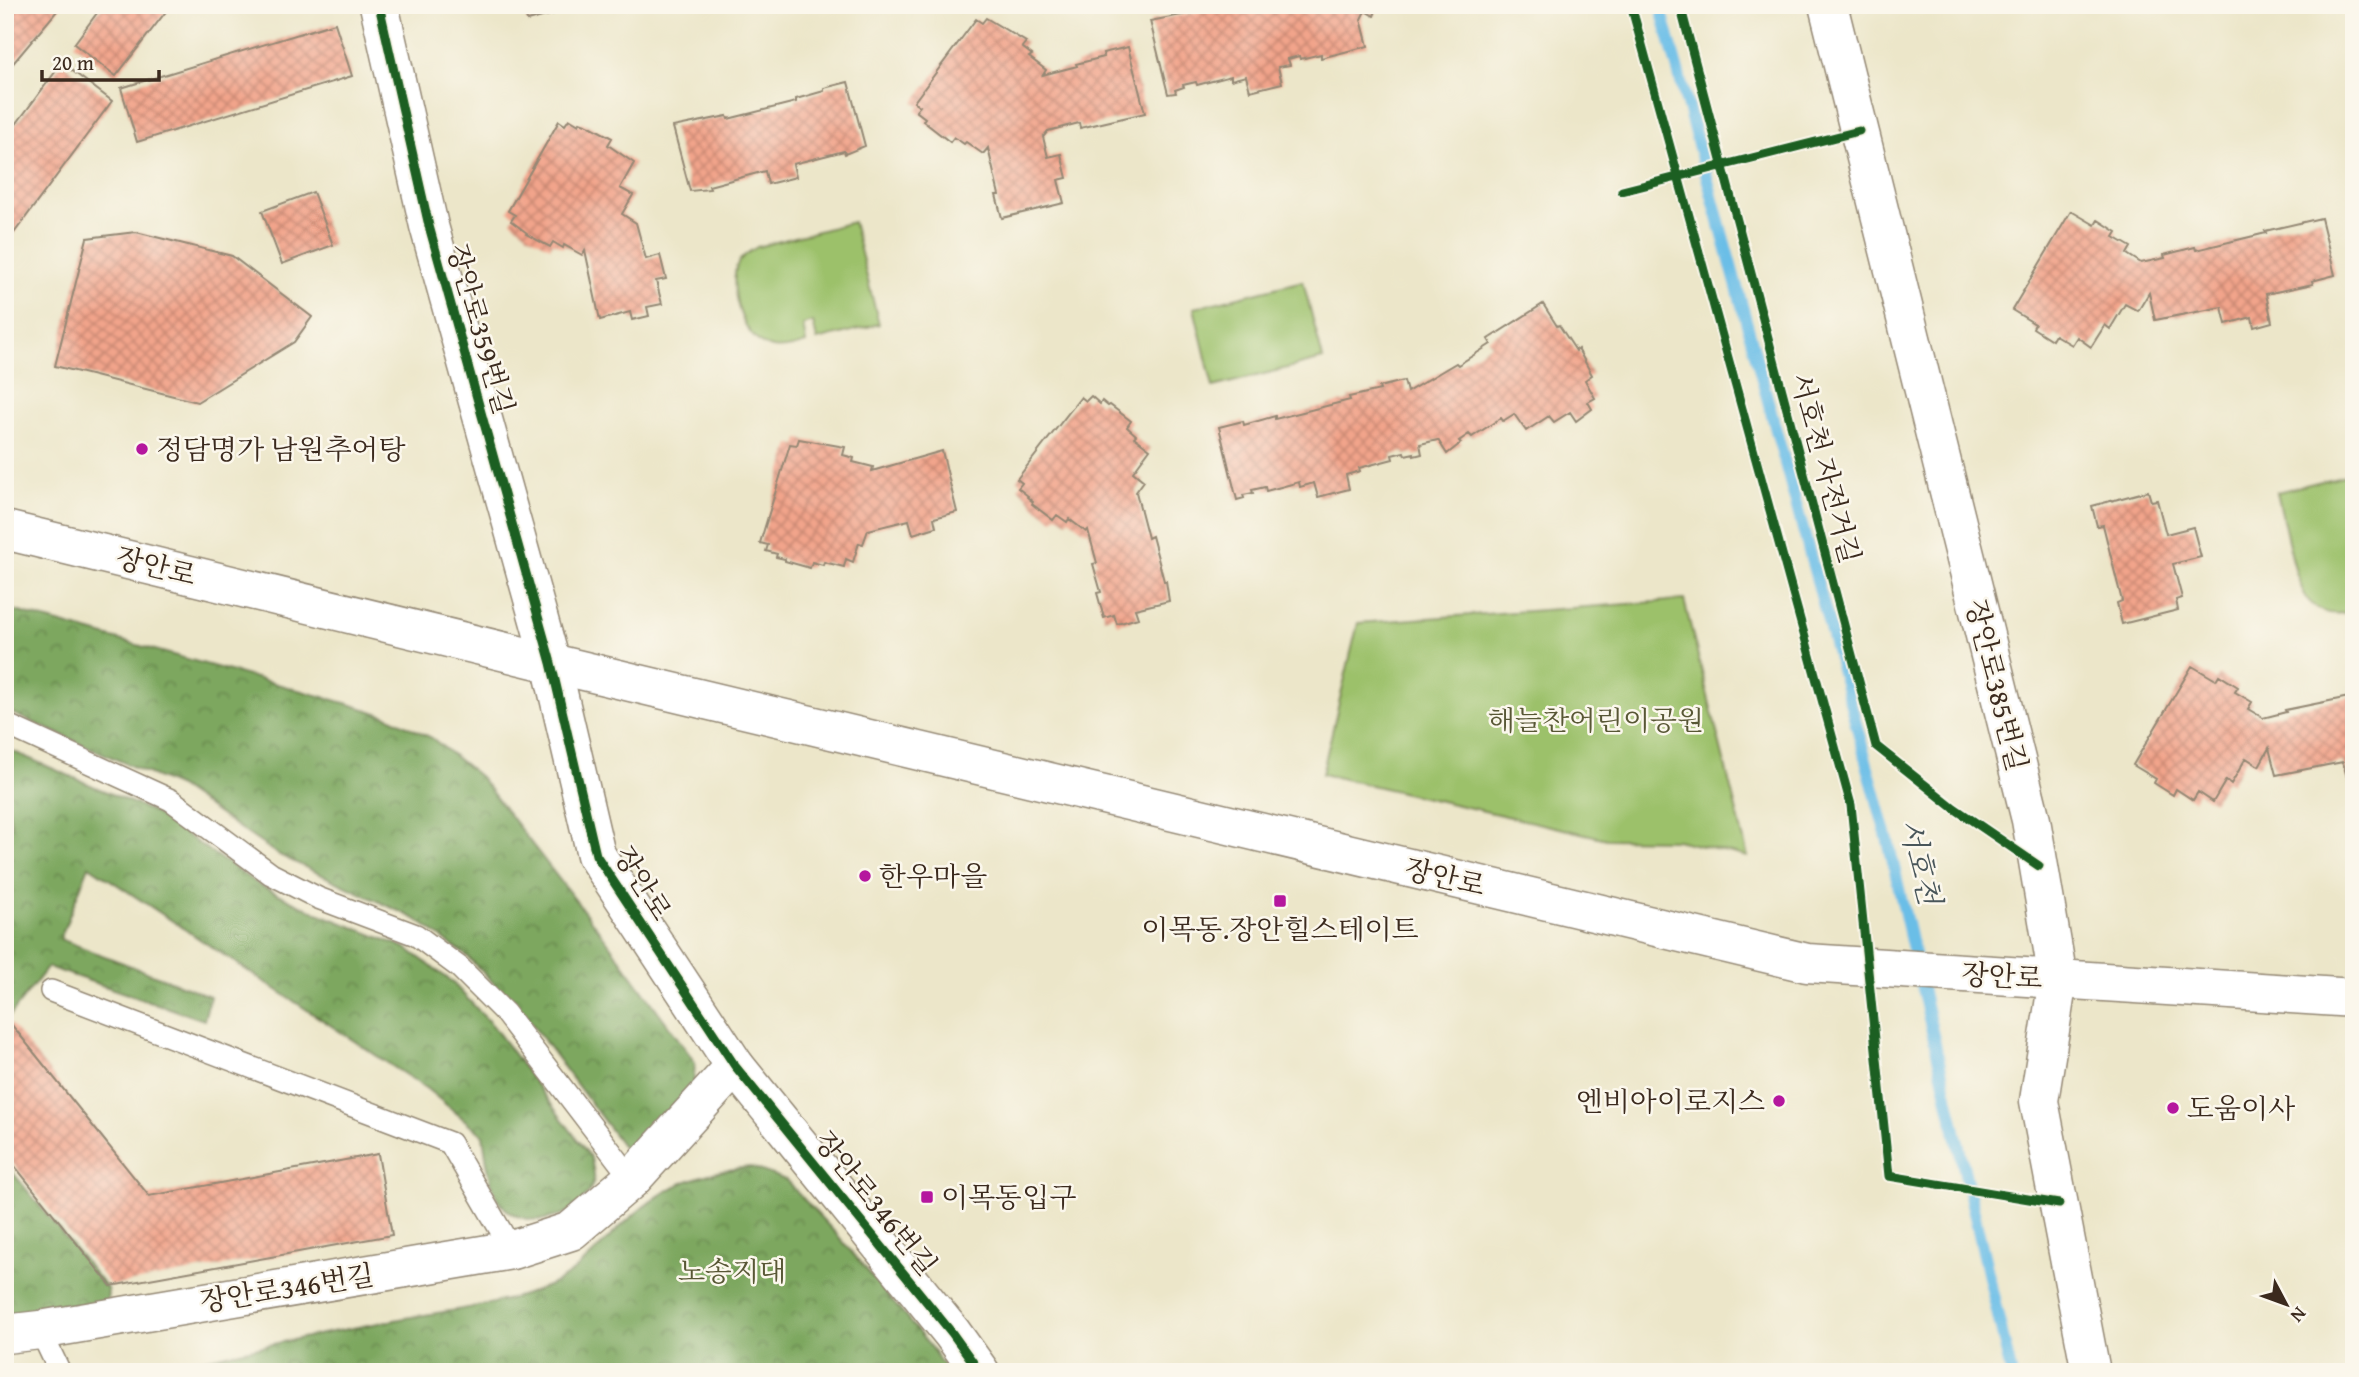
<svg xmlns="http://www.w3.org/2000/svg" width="2359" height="1377" viewBox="0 0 2359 1377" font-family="'Gentium Book Plus','Noto Serif KR',serif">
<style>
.forest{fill:url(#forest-crowns);stroke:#5c683e;stroke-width:2}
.park{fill:#9cc16b;stroke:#6c7644;stroke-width:2}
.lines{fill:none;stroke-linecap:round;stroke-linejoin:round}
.stream{stroke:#6abee7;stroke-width:12}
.building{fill:url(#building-cross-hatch)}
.service-casing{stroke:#948874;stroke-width:24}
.minor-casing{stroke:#948874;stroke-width:41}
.tertiary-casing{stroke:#948874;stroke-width:41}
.secondary-casing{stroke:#948874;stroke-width:41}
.service{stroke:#fff;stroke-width:21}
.minor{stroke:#fff;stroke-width:38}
.tertiary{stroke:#fff;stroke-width:38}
.secondary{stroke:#fff;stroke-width:38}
.cycleway-casing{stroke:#fbf7ec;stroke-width:13}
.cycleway{stroke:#1b5e20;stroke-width:9}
.poi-dot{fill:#b5179e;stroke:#fbf7ec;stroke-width:2.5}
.labels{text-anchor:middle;stroke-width:5;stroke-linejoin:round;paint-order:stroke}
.street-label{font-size:28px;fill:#3b2a1e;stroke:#fbf7ec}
.poi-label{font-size:28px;fill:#3b2a1e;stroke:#fbf7ec;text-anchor:start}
.park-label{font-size:28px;fill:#585735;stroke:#fbf7ec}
.water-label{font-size:30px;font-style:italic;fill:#49565a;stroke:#fbf7ec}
</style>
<defs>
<pattern id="forest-crowns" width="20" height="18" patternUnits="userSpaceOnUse" patternTransform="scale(1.75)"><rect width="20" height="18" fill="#7da75f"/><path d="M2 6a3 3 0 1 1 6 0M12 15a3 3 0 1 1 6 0" fill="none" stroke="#68884e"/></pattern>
<pattern id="building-cross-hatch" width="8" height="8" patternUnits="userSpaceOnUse" patternTransform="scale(1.75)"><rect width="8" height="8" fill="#f2a48b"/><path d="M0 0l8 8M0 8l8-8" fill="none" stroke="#c58671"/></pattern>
</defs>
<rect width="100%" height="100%" fill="#fbf7ec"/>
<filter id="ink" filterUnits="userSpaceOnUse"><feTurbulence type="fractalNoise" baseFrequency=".0143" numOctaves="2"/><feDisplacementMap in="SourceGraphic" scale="14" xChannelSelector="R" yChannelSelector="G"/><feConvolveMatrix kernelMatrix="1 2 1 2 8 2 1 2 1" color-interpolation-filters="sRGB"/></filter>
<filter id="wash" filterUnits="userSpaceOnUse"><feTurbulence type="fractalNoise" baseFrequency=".00686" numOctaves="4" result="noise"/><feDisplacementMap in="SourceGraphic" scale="28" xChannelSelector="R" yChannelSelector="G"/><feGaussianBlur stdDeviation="1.57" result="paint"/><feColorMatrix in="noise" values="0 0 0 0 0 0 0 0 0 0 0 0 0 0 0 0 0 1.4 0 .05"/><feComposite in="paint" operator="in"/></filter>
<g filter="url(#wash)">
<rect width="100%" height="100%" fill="#ece6c9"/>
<!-- forest -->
<path class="forest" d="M5,608L352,705L387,716L432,738L480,777L607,941L695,1062L693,1092L630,1156L525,1015L468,957L416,919L277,854L179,787L5,710Z
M5,748L153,812L259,885L315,912L406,948L451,981L493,1026L591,1158C592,1165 595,1174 594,1180C584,1217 527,1235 501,1204C490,1191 485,1152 483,1135L427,1089L89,866L60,939L210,996L204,1020L48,967L5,1022V838L11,824L5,791Z
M5,1163L108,1290L107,1306L5,1324Z
M751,1167L786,1180L839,1237L929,1345L948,1372H180L191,1362C260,1346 330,1332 400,1319C450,1310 503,1306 550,1285C572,1276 592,1255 608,1239C654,1193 685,1173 751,1167Z"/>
<!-- park -->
<path class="park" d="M853,222L879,324L817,340L813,322L803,325L806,343C796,346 784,350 773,348C744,344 728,290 737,265C740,257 750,251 757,247Z
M1303,281L1323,359L1213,387L1194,308Z
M2354,473V611C2337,615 2321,616 2309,601C2295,585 2283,516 2277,492Z
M1684,600L1748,857L1676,840L1607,839L1322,774L1358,623Z"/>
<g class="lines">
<!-- stream -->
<path class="stream" d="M1660,5L1888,841L2011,1372"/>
</g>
<g id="blocks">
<!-- building -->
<path class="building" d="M5,5H62L5,73Z
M103,5H171L116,76L74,44Z
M523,5H584V6L527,21Z
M1233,5H1375L1377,8L1374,16L1365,11L1361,19L1368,46L1321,58V54L1300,59L1299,56L1288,59L1290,65L1278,67L1282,83L1250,91L1246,76L1231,80V76L1197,85L1196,82L1183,85L1184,87L1175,90L1176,93L1168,94L1150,21Z
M986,18L1026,42L1022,47L1032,55L1029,57L1046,70L1043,75L1077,66L1076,64L1104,57L1103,53L1128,47L1145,113L1080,128L1079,123L1048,131L1043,137L1048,157L1061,154L1067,178L1058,180L1064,203L1002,218L996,195H999L988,148L983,154L966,142L964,144L954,137L950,142L923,121L925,118L916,111L920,106L914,102L976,19L982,23Z
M335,23L352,76L137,142L121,88Z
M62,63L112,101L14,233L5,226V139Z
M848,82L865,146L845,154L844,151L793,164L796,177L768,184L765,171L709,186L710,189L690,191L673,127L727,116L728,119L796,102V99L824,91V88Z
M569,119L579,125L580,122L588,125L612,138L608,145L634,163L620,188L633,195L622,214L636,223L646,259L660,255L666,279L656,281L662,304L647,307L649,316L632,320L630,312L600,320L585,250L582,255L564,245L563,248L553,242L550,247L526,234L527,233L511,221L515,215L508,211L559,121L565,125Z
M313,192L333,245L282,264L262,211Z
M2071,211L2095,225L2098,220L2117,232L2114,237L2131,247L2127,254L2141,263L2165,258L2164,255L2195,247L2196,250L2266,233L2265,231L2321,218L2335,275L2312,281L2313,284L2266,294L2272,322L2254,327L2252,317L2226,324L2222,307L2155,320L2149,293L2138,311L2125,304L2110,329L2105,325L2091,347L2077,337L2072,345L2055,335L2052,340L2033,328L2035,324L2012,310Z
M136,232L232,256L312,317L294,342L197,402L55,366L87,238Z
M1543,304L1557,326L1559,325L1576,351L1578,349L1592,375L1585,380L1595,398L1588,402L1592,409L1576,421L1570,412L1554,422L1549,416L1526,431L1514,414L1503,421L1501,418L1472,437L1469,434L1459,441L1461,443L1447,454L1438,440L1420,444L1422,454L1414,456V453L1405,455L1404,452L1392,455L1393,459L1359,468L1360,471L1346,475L1349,489L1318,497L1314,483L1300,487L1299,482L1266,491L1265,487L1252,490L1253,493L1243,495L1244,498L1237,500L1219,427L1243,421L1244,425L1275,416V419L1350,400L1349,397L1380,390L1379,387L1404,381L1407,392L1456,363L1458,365L1491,344L1488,339Z
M1091,396L1100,404L1102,401L1108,406L1110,405L1131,421L1127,427L1136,435L1134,437L1150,449L1133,472L1144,481L1136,492L1148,538L1152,536L1164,581H1166L1169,601L1135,609L1138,618L1117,624L1114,615L1104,618L1097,593L1101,592L1093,564L1097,563L1088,530L1086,532L1069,519L1067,522L1057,515L1053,520L1032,504L1033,502L1027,497L1028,496L1018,488L1022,483L1017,479L1081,397L1086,401Z
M799,439L845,447L843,455L854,458L853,462L873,467L872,471L942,451L957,512L934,518L936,527L913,534L909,520L868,530L863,544L859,543L853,562L846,559L844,567L824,562L823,565L812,562L810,568L785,561V559L776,557L777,554L766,551L768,545L760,543L790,444L797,445Z
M2148,491L2151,501L2157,500L2166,534L2193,527L2201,557L2173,564L2182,598L2176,600L2178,610L2122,624L2117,603L2122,601L2103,525L2097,526L2092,506Z
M2192,666L2216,680L2219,675L2238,687L2235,692L2252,702L2248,709L2263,718L2286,712L2285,710L2354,696V776L2347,778L2343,762L2276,775L2269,748L2259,766L2246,758L2231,784L2226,780L2213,802L2198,792L2193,800L2176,789L2173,795L2154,783L2156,779L2133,765Z
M11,1024L149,1196L378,1154L392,1235L111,1286L5,1154V1028Z"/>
</g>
</g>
<g filter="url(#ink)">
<use href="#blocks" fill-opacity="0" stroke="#948874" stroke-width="2"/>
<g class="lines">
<!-- service casing -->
<g class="service-casing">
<path id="service" d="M5,724L171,800L271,874L318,898L416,935L459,967L505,1013L632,1179
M51,991L450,1143L512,1250
M40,1330L60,1372"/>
</g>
<!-- minor casing -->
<g class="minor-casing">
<path id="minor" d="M1828,5L2031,820L2058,979L2039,1101L2091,1372
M5,1334L40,1330L512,1250L571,1231L632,1179L735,1066"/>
</g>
<!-- tertiary casing -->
<g class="tertiary-casing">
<path id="tertiary" d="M379,5L429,226L551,663L596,855L735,1066L952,1333L980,1372"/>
</g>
<!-- secondary casing -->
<g class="secondary-casing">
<path id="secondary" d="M5,530L551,663L1807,963L2354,998"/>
</g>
<!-- service -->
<use href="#service" class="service"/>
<!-- minor -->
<use href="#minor" class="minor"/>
<!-- tertiary -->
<use href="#tertiary" class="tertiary"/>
<!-- secondary -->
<use href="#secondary" class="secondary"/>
<!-- cycleway casing -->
<g class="cycleway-casing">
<path id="cycleway" d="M379,5L429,226L551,663L596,855L735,1066L952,1333L980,1372
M1631,5L1851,805L1889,1176L2059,1204
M1680,5L1876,746L1954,808L2039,866
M1622,191L1859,131"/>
</g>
<!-- cycleway -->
<use href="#cycleway" class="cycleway"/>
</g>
</g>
<!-- markers -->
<g class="poi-dot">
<circle cx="142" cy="449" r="7"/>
<circle cx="865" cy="876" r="7"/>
<rect x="1273" y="894" width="14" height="14" rx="3.5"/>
<circle cx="1779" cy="1101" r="7"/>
<circle cx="2173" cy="1108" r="7"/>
<rect x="920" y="1190" width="14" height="14" rx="3.5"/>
</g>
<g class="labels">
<!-- street labels -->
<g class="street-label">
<text transform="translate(481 329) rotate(74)" y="10">장안로359번길</text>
<text transform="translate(1826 468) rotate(75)" y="10">서호천 자전거길</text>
<text transform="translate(156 566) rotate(14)" y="10">장안로</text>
<text transform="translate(1997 685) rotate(76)" y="10">장안로385번길</text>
<text transform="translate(1445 877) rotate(13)" y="10">장안로</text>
<text transform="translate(643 883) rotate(58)" y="10">장안로</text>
<text transform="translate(2002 976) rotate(3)" y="10">장안로</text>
<text transform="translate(876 1203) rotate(51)" y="10">장안로346번길</text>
<text transform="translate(287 1288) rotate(-9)" y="10">장안로346번길</text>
</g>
<!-- poi labels -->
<g class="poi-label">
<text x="156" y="459">정담명가 남원추어탕</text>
<text x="879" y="886">한우마을</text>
<text x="1280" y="939" text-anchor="middle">이목동.장안힐스테이트</text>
<text x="1765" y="1111" text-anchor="end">엔비아이로지스</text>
<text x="2187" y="1118">도움이사</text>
<text x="941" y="1207">이목동입구</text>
</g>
<!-- park labels -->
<g class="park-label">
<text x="1596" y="730">해늘찬어린이공원</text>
<text x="732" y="1281">노송지대</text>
</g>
<!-- water labels -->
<g class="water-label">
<text transform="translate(1920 862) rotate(76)" y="10">서호천</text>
</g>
</g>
<!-- margin -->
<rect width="2359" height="1377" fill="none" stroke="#fbf7ec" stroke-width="28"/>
<!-- north arrow -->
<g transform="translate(2286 1304) rotate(131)" stroke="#fbf7ec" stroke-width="5" paint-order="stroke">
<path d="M0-5L12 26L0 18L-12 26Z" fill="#3b2a1e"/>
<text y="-10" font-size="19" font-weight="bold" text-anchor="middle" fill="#3b2a1e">N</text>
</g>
<!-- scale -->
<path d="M42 70v10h117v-10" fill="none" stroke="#3b2a1e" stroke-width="3.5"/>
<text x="52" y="70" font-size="21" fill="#3b2a1e" stroke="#fbf7ec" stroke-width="5" paint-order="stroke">20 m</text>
</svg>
